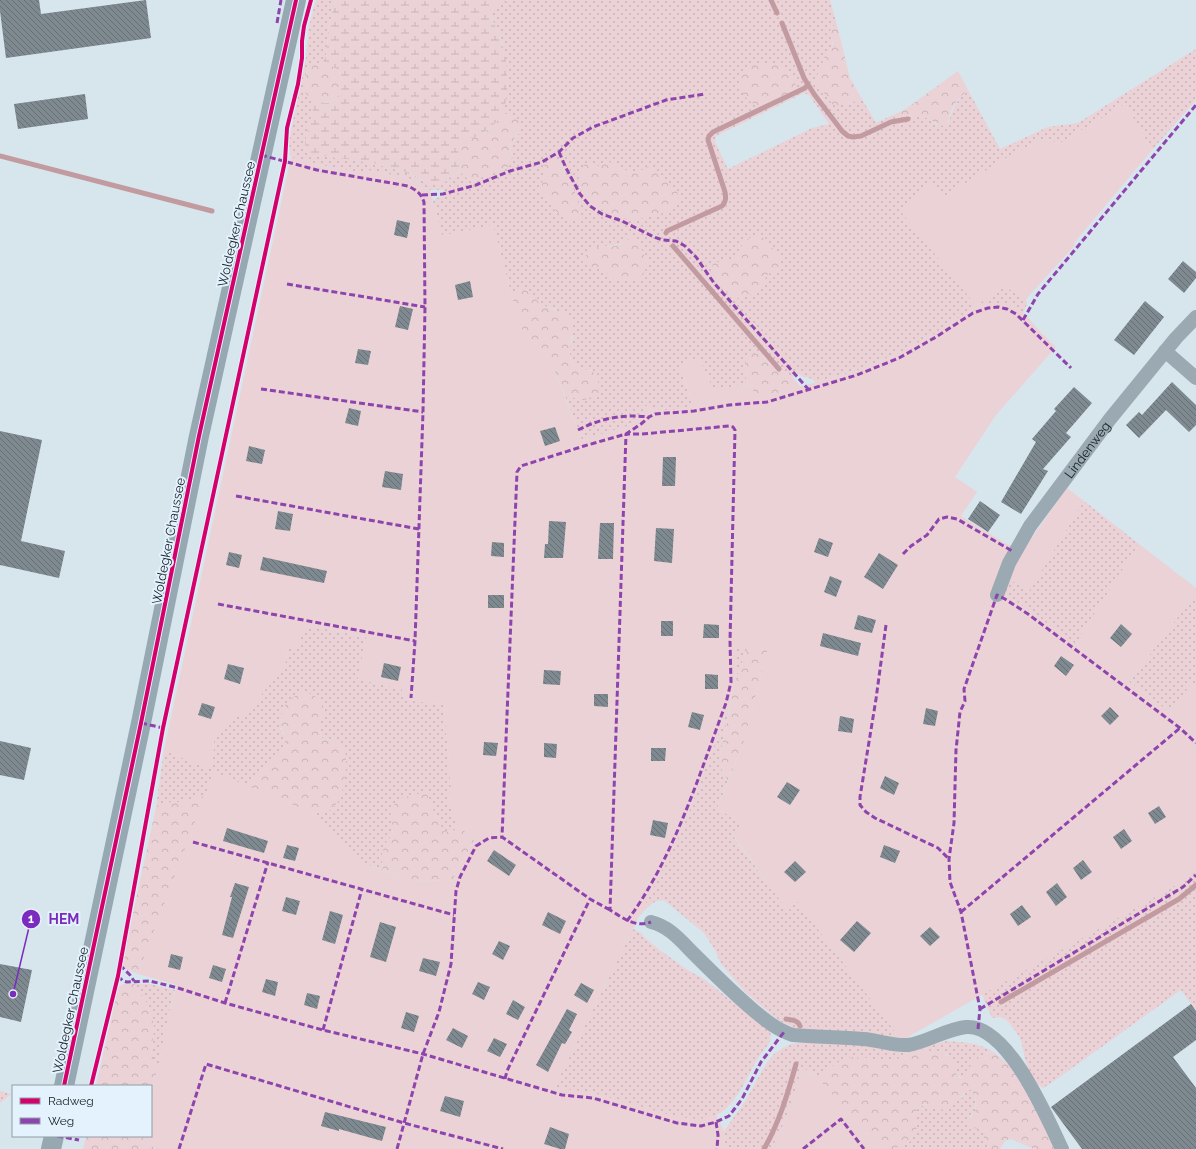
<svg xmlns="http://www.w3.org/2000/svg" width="1196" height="1149" viewBox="0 0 1196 1149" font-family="Raleway,sans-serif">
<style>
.grass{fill:url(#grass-dots);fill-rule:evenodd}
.forest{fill:url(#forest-crowns)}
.wetland{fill:url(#wetland-marsh)}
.green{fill:#ebd2d7}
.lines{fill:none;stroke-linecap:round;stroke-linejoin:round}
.stream{stroke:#c29ba0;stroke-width:5}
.building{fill:url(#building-back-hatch)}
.minor{stroke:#9aa9b2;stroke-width:14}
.secondary{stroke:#96a8b2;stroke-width:20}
.quiet{stroke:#8e44ad;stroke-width:3;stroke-dasharray:6 3;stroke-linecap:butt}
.cycleway-casing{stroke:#e3f2fc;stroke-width:6}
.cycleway{stroke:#d6006c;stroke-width:4}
.labels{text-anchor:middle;stroke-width:4;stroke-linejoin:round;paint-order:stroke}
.street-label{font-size:13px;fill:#151e24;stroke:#e3f2fc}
.leader{fill:none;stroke:#7b2cbf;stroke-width:1.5}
.callout-dot{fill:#7b2cbf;stroke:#e3f2fc;stroke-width:1.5}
.mark-label{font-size:12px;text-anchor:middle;font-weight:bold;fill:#fff}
.callout-label{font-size:14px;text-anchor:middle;font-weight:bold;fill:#7b2cbf;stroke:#e3f2fc;stroke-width:4;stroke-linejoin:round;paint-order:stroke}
</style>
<defs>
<pattern id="grass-dots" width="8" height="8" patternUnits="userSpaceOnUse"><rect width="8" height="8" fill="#ebd2d7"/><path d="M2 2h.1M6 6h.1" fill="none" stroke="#c9b4b8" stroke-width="1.8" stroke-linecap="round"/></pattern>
<pattern id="forest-crowns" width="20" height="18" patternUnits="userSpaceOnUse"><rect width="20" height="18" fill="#ebd2d7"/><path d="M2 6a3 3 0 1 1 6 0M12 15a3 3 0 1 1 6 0" fill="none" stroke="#c9b4b8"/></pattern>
<pattern id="wetland-marsh" width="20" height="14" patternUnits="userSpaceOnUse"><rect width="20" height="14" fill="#ebd2d7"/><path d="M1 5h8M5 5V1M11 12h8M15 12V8" fill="none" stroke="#c9b4b8"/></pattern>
<pattern id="building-back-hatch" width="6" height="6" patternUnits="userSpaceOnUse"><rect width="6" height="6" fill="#7e8990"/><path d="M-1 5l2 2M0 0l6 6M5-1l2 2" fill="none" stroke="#666f75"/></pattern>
</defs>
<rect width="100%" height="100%" fill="#d7e5ed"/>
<!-- grass -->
<path class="grass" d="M316,0H335L329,26L326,55L323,63C302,65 297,90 315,100L305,143L306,151L311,154L373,163L404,172L423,181L444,183L449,178L460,172L467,178L513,156C507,147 513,141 519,133L506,114L500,117L506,101L503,44L489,11L509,0H830L837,25L833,26L830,31C833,44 834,46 825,56L844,105L862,99L876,123L893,115L898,117L908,114C914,118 921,115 928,118C931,120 934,123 936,125L949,122C952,109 958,98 968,90L1000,149L1048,127L1078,123L1196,49V100L1152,150L1125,104L1060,143L1042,139L1010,156L943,197L931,183L976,306C983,301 999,287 1007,288C1014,289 1021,295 1026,299L1027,304L1023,313L1018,309L976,306L934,334L897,354L856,371L816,382L808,377H803L798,373L792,377L779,369L765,353L745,375L748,384L713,390L707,374L697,358L680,366L693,407C676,410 661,413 645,406L639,420L628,426L582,440L565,396H571L578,400L592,370C588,370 583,370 579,368C567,363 569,347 573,337L556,309C552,308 545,307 541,304C527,294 535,285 511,293L493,225L442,236L433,201L437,198L445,196L443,190H430L408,178L367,170L359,172L319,165L291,157L289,143L291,130L306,58L309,26ZM804,93L809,95L829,124L812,128L728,169L715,142L716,136ZM557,161L563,169L576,196L578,213H557L550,203L545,199L541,185ZM606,162L622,170L637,172L583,192L599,166ZM630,237L641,249L648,263L616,280L602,270L601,246C614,246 620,246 630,237ZM746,241L768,274L758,289L719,261H730L738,256L741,247Z
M1084,501L1139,544L1081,635L1077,645L1011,598L1005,591L1008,578L1029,591Z
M1196,593V683L1191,684L1171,713L1129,682Z
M311,626L366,637L358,679L402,689L404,699L444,705L451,788L448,800L457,824L455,830L450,832L443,831L428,799L390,816L393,827L392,836C381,845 381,857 383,870L365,864L312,813L331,810L345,752C341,738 337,740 323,739C317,732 321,721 323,712L280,728L285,736L286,744L282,750L272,757L262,772L250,780L247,786L214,772L205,797C197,796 191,801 183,802C172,805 166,799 156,807L164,750L209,769L213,758L214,740L236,714L243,718L285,664L288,649L297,646L301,636Z
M734,646L748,647L735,681Z
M730,704L720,756L722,770L728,781L717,809L735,818L743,828L733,836L788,911L797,901L900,1038L797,1029L779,1021L746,993L721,964L715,950L704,933L665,901C655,897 646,909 639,916L681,832Z
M1196,868V1011L1181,990L1054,1081L1043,1088C1028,1079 1025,1059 1022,1044C1020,1036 1014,1029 1009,1023C1007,1021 1004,1018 1001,1017C999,1017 995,1018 992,1018L982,994L1183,881Z
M633,929L641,933L644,937L661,951L689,971L704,979L770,1031C771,1035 771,1039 769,1043C766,1049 760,1054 757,1060C746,1078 736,1105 717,1115C706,1121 693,1119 681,1118L554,1088Z
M134,984H150L175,990L169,1013L158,1067C146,1055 156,1038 153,1022C150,1007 144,996 134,984Z
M947,1041C964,1042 979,1043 994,1052L986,1053L970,1069V1074L965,1078C953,1077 952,1065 948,1055L921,1049L930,1045Z
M803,1043L867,1044L909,1051L895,1061L852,1057L837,1063L826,1073L817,1077L812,1073L802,1068C794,1095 786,1124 771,1149H725L724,1131L746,1100L766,1064L774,1054L783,1048L792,1044Z
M971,1089C976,1096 976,1104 975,1112L970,1116L972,1128L980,1129L984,1132V1138L988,1145L987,1149H894L896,1147L907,1144L917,1127C909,1106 923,1105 939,1102C946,1101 954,1099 962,1098L966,1090Z
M0,1091L11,1094L0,1103Z"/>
<!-- forest -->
<path class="forest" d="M837,25L850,78L862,99L844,105H833L815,81L825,56L831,49L833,44L830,31L833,26Z
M316,63C352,60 348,108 321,102C317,101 312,100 309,97C297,87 306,70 316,63Z
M773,63C789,69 795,75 797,92L763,108C749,103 738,93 739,78L750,66Z
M958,71L968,90C962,95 954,103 951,111C949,117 950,121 944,126C934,125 935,121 927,118C920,116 914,118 908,114L898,117L893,115L904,110Z
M506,114L518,119C522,133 517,133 511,144C508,150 514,155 512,162C510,170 482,177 474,180C470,179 466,178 463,175C455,167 456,147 464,140C470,136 478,135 485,132C493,127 497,118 506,114Z
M552,160L557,161C565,172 578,193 579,207C580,211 578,214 579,219C572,222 562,217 557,212C554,209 552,205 549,202C546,199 542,197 541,193C540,188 542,185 543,181C544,176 542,171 543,166Z
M606,162L615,163L622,170L637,172L648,167L654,169L677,192L679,199C678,201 677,205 675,207C664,215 637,221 625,219C609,216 583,201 579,185C577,178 581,171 584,165L589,163L599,166Z
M759,236L767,240L781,260C779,269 776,272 768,274C757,292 754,296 733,299L717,280L711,271L713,264C723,259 728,262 738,256C742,244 745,237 759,236Z
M630,237L636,238L641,243V249L648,263L644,273L638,280H616L602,270L582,264C585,255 592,246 603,246C607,246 612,247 616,246C622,244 626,241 630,237Z
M522,289C535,293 532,297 541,304C548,309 558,309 566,315C581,327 564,347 572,362C578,373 593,366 597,377C599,381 598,387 599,392C588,399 583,404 571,396H565L550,360L520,327L511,293Z
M765,352L779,369L792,377L801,387L759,398C749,386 740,374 747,357L757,353Z
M748,647L768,649L743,745L728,781L722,770L720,756L735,681Z
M302,693L313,694C316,697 320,701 322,705C326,716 314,730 323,739C329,740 337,738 341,743C351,752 344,789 339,800C337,804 333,807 331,810L312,813L247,786L250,780L262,772L272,757L282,750L286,744L285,736L279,722C285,704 284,701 302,693Z
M428,792V799L443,831L450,832L455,830L457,824L474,840L452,881L410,880L383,870C381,857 381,845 392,836L393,827L390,816L393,806L400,798Z
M200,796L205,797L138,974L126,969L122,965L156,807L161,803L183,802Z
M123,984H134C144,996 150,1007 153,1022C156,1038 146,1055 158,1067L151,1101V1086H96L118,988Z
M921,1049C939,1053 956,1052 956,1074L959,1078H965C970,1074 969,1073 970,1067C974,1056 983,1054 994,1052L1012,1068L1033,1101L1055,1149H1034L1010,1139L1005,1141L1000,1149H987L988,1145L984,1138V1132L980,1129L972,1128C964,1119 972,1118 975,1111C978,1105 975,1094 971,1090H966C958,1104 942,1118 926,1104C914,1107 913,1117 917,1127C915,1133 913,1140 907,1144C902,1146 898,1146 894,1149H880L817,1077L826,1073L837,1063L852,1057L895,1061L909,1051Z
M86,1136H144L142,1143L160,1149H83Z"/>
<!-- wetland -->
<path class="wetland" d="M335,0H509L489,11C493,22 498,32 502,43C508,61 511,101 500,118C496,123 482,135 476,137C473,138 470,137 467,139C456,144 457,161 460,172L449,178L444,183L434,185L404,172L373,163L311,154L306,151L305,143L315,100C319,102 323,103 327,103C341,101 346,83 339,72C336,67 329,65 323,63L326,55L329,26Z"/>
<!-- green -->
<path class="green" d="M1125,104L1152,150L1074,243L1075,245L1026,299C1000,281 1001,289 977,305C984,305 991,302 998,303C1016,304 1026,314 1036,327C1042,334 1049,340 1056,347L996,415L955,477L977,492L961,516L1003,542L1022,551L1067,488L1084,501L1029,591L1009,579L1005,590L1011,598L1077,645L1081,635L1139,544L1196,588V593L1129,682L1171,713L1191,684L1196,683V868L1183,881L906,1038H900L797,901L788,911L733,835L742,827L735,818L717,809L743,745L768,649L735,646V681L730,704L681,832L554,1088L590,1092L681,1118L700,1119L716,1115L724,1131L725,1149H160L142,1143L144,1136H151V1101L169,1013L177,985L138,974L214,772L312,813L365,864L410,880L452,881L474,840L457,824L448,800L451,788L444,705L404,699L402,689L358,679L366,637L311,626L301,636L297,646L288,649L285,664L243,719L236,714L214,740L213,758L209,769L164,750L291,157L319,165L359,172L367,170L408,178L430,190L442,236L493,225L520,327L550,360L582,440L628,426L639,420L645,406C662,413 675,410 692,407L689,393L680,366L698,358L707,374L713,390L748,384L759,398L856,371L897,354L934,334L976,306L901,212L931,183L943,197L1010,156L1042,139L1060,143Z
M802,1067L817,1077L880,1149H771C786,1124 794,1095 802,1067Z"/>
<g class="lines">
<!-- stream -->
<path class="stream" d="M771,0L777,13
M782,23L804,78L814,94L842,131L848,136L853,137L861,136L891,122L908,119
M0,156L212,211
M666,233L667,231L722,206C726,202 726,198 725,192L708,140L709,136L713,132L805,88L808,84
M673,246L779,369
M1001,1002L1179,899L1196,885
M786,1019C792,1020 798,1020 800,1026
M764,1149C779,1123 788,1093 796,1064"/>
</g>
<!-- building -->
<path class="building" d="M0,0H39L41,14L146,0L151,38L6,58L0,11Z
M85,94L88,119L18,129L14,104Z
M397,220L410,223L407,238L394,235Z
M1183,261L1196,272V278L1184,293L1168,279Z
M470,281L473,297L458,300L455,285Z
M1145,301L1164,317L1134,355L1114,340Z
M400,306L413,309L408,330L395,327Z
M358,349L371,351L368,365L355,363Z
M1172,382L1196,405V425L1189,432L1166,410L1139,438L1126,425L1139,412L1142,415Z
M1074,387L1092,403L1066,433L1071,437L1043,469L1048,471L1021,514L1001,502L1036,442L1032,439L1056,411L1054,409Z
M349,408L361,411L358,426L345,423Z
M555,427L560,441L545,446L540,431Z
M0,431L42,440L21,541L65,551L59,578L0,565Z
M249,446L265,450L262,464L246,461Z
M663,457H676L675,486H662Z
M385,471L403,474L401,490L382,487Z
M980,501L1000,515L988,532L968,519Z
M278,511L293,514L290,531L275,529Z
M549,521L566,522L563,558H544L545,544H548Z
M600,523H614L613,559H598Z
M656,528L674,529L672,563L654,561Z
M819,538L833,543L828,557L814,552Z
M492,542L504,543V557L491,556Z
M229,552L242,555L239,568L226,565Z
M879,553L898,565L883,589L864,577Z
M263,557L327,571L324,583L260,570Z
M830,576L842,581L836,597L824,592Z
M488,595H504V608H488Z
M858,615L876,620L872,633L854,629Z
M661,621H673V636H661Z
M704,624L719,625V638H703Z
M1121,624L1132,634L1121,647L1110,638Z
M823,633L861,643L858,656L820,646Z
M1061,656L1074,665L1066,676L1054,666Z
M384,663L401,667L398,681L381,677Z
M228,664L244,668L240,684L224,679Z
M544,670L561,671L560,685L543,684Z
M705,674L718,675V689H705Z
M594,694H608V707L594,706Z
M202,703L215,707L211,719L198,715Z
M1110,707L1119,716L1110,725L1101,716Z
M926,708L938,711L935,726L923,724Z
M692,712L704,715L700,730L688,727Z
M840,716L854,719L852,733L838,731Z
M0,741L31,748L24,780L0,775Z
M484,742L498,743L496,756L483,755Z
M544,743L557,744L556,758L544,757Z
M651,748H666L665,761H651Z
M885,776L899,783L894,795L880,788Z
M787,782L800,790L790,805L777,797Z
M1159,806L1166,817L1155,824L1148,813Z
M653,820L668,823L665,838L650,835Z
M227,828L268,841L264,853L223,841Z
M1124,829L1132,841L1121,849L1113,837Z
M287,845L299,848L295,861L283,858Z
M884,845L900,851L895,863L880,857Z
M494,850L516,865L509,876L487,861Z
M1083,860L1092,872L1081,880L1073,868Z
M795,861L806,872L795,882L784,872Z
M235,883L249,887L233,938L222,935L232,897H230Z
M1057,883L1067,897L1056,906L1046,892Z
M286,897L300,901L296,915L282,911Z
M1022,905L1031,917L1018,926L1010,914Z
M330,911L343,915L335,944L322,940Z
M548,912L566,921L560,934L542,925Z
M857,921L871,933L854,952L840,940Z
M380,922L396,927L386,962L370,957Z
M930,927L940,937L930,946L920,936Z
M499,941L510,946L503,960L492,954Z
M171,954L183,957L180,970L168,967Z
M423,958L440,962L436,976L419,971Z
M0,964L32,970L21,1022L0,1017Z
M213,965L226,969L222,982L209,978Z
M266,979L278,982L275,996L262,992Z
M478,982L490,987L484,1000L472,994Z
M581,983L594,990L587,1003L574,995Z
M307,993L320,996L317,1009L304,1005Z
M513,1000L525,1007L518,1020L506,1014Z
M1191,1004L1196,1011V1040L1173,1057L1196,1088V1149H1082L1051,1107Z
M567,1009L577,1014L569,1030L572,1032L565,1044L562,1043L548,1072L536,1065Z
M406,1012L419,1016L414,1032L401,1028Z
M453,1028L468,1036L462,1048L446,1040Z
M494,1038L507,1044L500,1057L487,1051Z
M445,1096L464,1101L460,1117L440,1111Z
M325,1112L386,1127L382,1141L339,1129V1131L321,1126Z
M550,1127L569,1134L565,1149H560L544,1144Z"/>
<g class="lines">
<!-- minor -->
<g class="minor">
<path d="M1165,351L1196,378"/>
<path id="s1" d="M997,595L1009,563L1030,526L1110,419L1176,338L1196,317"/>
<path d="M651,922C669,926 681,941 694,954C713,973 732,992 752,1009C765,1020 777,1030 793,1035C816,1037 840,1037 863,1039C878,1040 893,1046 908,1045C928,1042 946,1029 966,1027C1008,1024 1047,1118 1062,1149"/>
</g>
<!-- secondary -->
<path class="secondary" d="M64,1086L141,723L199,436L296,0
M51,1149L54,1136"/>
<!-- quiet -->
<path class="quiet" d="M277,23L281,0
M559,152L566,168L580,194L590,206L602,214L622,221L654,237L663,240L676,241L685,246L696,257L714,283L809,390
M261,155L317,170L408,186C416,190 421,193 424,202L425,307L423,412L415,641L411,698
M422,195L443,194L476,185L510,171L542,162L559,152L573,138L593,127L666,100L705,94
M287,284L425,307
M1023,320L1038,294L1196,105
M261,389L423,412
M578,430C601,418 623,414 649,417
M236,496L419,529
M903,554L911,546L927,535L939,519L947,517L957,519L1014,552
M218,604L415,641
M886,625L876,699L860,797V805L866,812L875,818L938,848L949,859
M141,723L163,728
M193,842L454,915
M610,910L590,899L502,837L517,472L521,466L584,446L626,434L641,424L649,417L655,414L694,411L729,405L767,402L857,375L899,358L936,337L973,313L988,308L998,307L1007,309L1016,314L1071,368
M961,912L1180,728
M627,921C674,858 699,775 726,703L731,682L730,641L735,430L733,427L729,426L642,434H626L610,910C623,918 635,928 651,922
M120,965L130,975L134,981
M118,976L123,981L127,982L150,981L178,988L225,1003L323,1030L423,1054L562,1095L593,1098L677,1123L701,1126L716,1122L729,1116L742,1099L761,1062L784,1032
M225,1003L268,862
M980,1009L1183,887L1196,875
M978,1029L980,1009L961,912L950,882L949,859L954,823L956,750L960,712L965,701L964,689L997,595L1005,599L1028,614L1180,728L1196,743
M323,1030L362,889
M505,1079L507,1071L590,899
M716,1122L718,1135L717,1149
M57,1136L79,1140
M179,1149L206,1064L404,1123L503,1149
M397,1149L423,1054L439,1012L451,964L456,891L460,877L476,846L489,838L502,837
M803,1149L841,1119L864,1149"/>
<!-- cycleway casing -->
<g class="cycleway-casing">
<path id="cycleway" d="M64,1086L141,723L199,436L296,0
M91,1086L118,976L163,728L285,161L287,128L298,84L302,58V41L304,26L311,0"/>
</g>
<!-- cycleway -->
<use href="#cycleway" class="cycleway"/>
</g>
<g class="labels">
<!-- street labels -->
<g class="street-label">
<text transform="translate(236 224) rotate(-77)" y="5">Woldegker Chaussee</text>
<text dy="5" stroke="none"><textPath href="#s1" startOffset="172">Lindenweg</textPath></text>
<text transform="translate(168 541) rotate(-79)" y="5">Woldegker Chaussee</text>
<text transform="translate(70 1010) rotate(-78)" y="5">Woldegker Chaussee</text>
</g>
</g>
<!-- callouts -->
<path class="leader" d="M13 994L31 919"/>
<g class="callout-dot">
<circle cx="13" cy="994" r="4"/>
<circle cx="31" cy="919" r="10"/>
</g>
<g class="mark-label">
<text x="31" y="923">1</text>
</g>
<g class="callout-label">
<text x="64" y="924">HEM</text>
</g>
<!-- legend -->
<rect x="12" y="1085" width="140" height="52" fill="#e3f2fc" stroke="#919da6"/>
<rect x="20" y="1098" width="20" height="6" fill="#d6006c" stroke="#919da6"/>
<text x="48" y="1105" font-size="12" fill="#151e24">Radweg</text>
<rect x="20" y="1118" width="20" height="6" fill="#8e44ad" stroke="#919da6"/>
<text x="48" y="1125" font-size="12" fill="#151e24">Weg</text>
</svg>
